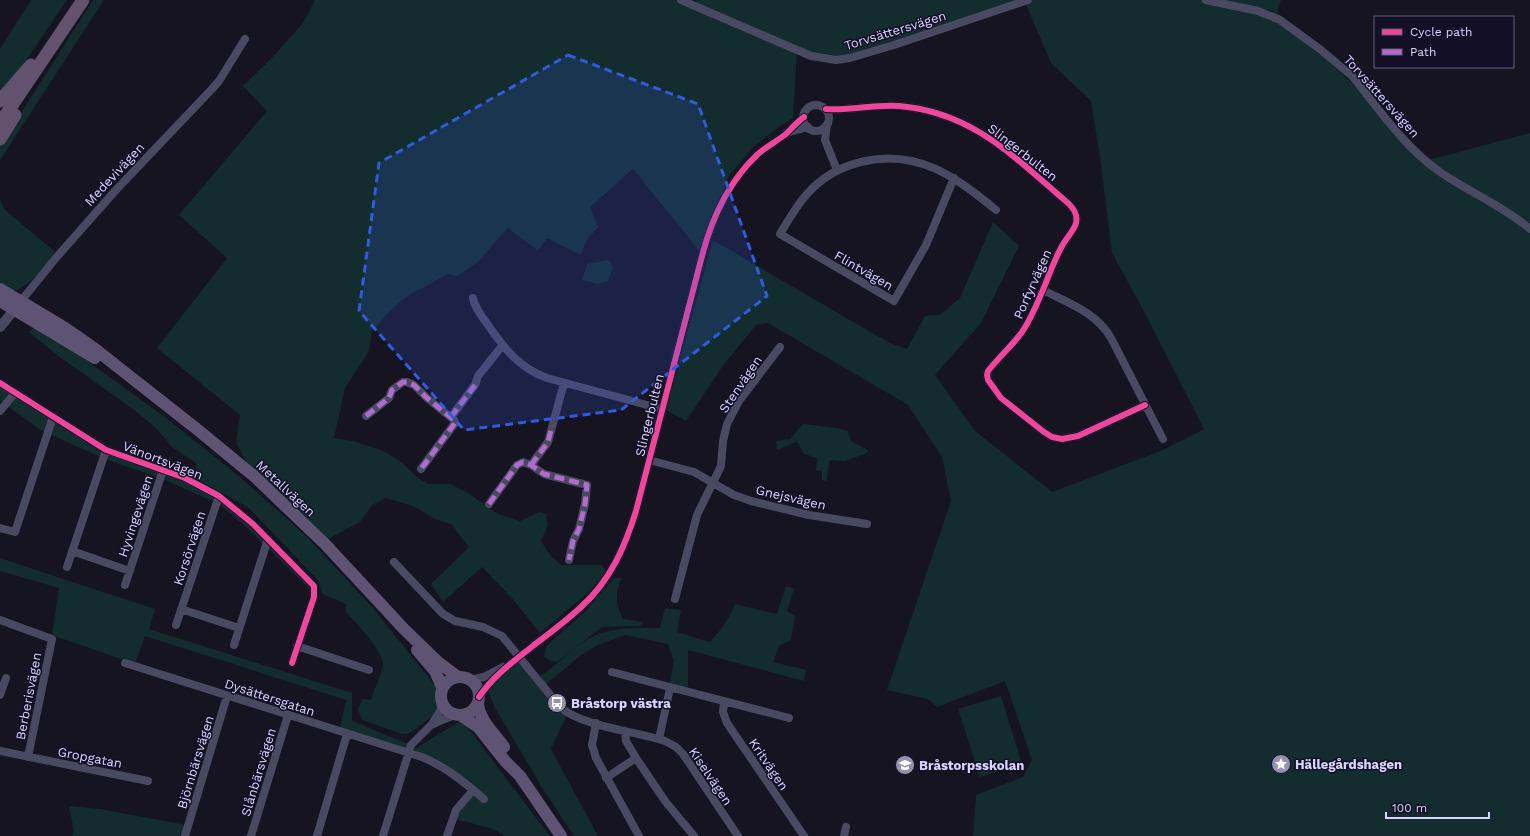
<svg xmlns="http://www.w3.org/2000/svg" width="1530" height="836" viewBox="0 0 1530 836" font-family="'Work Sans',sans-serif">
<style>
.green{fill:#132c2d;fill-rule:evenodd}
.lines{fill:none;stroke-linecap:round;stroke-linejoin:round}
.minor{stroke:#4a4962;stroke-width:8}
.tertiary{stroke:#4a4962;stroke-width:10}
.primary{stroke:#5e5373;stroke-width:12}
.trunk{stroke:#62526e;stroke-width:13}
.quiet{stroke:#b06ccc;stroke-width:5;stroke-dasharray:10 5;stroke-linecap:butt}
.cycleway-casing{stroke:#130f26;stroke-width:8}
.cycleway{stroke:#ed469a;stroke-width:6}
.marked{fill:#305bdc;fill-opacity:0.2;stroke:#305bdc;stroke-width:3;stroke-dasharray:8 5;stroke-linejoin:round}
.labels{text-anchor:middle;stroke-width:3;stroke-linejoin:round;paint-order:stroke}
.street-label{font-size:13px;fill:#d9d4ff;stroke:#130f26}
.poi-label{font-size:13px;font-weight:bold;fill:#d9d4ff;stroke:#130f26;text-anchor:start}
</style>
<rect width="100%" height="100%" fill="#161421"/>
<!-- green -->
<path class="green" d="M31,0H67L10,84L0,95V49Z
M93,0H104L0,160V146Z
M315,0H678L693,6L697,0H1281L1277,12L1359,90L1425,161L1530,133V836H973L976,795L1023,777L1032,760L1005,681L937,707L928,699L887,690L951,501L942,457L908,405L768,323L756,325L724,364L686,421L666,410L713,240L867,330L890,343L907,349L925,316L940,315L960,298L993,222L1019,246L981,323L935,375L975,431L1052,492L1163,450L1204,429L1147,317L1112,253L1100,157L1091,101L1051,63L1024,0L916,41L832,60L797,49L793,118L779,127L754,146L729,176L701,253L633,169L590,207L598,227L586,241L581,255L547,238L538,251L508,228L478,262L457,276L448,274L404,298L386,315L372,331L369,350L366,356L345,388L334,438L353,441L381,450L400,461L417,477L428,484H450L468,493L498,514L520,521L539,512L546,514L548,525L541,541L551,556L561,565H602L607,572L590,591L540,633L511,597L482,567L443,602L431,584L469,547L451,524L435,519L413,506L386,498L372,505L360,522L328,539L247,464L236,442L240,415L157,348L227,258L179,215L267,111L243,86L269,61L303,23ZM1216,0L1274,11V12H1239Z
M0,199L4,209L55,252C47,262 26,293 11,290C8,290 3,287 0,285Z
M609,260L613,267L608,281L597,284L582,280L587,264Z
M36,326L54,337L165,417L240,477L306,536L372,607L437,688L441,701L434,715L410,733L402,734L362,720L358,710L362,699L371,700C373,692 382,673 383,665C383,650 356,623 346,612V604L323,594L317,579L249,508L197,479L196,463L172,447L157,429L133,409L57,355L29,332Z
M0,385L108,448L220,496L244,511L317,584V596L246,527L219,504L163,479L105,459L49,434L38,428L0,401Z
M803,424L837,428L848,431L851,441L868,450L867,453L845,461L831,460L829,462L827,481L822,480V471L816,470L817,458L804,454L798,443L796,442L777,450L776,441L790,439Z
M0,558L155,609L149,629L352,693V721L411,745L408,753L462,720L550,836H504C495,827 468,823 455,819L473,792L451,772L339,731L346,700L145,636L135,664L52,635L59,588L0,571Z
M614,578H622C614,593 616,605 623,619L643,622L640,626L602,627L557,662L550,661L544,657L546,647L556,637L586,611Z
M786,586L794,589L787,611L795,616L791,640L779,646L773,662L806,670L804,681L688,650V691L667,686L670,682L674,661L668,644L625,635L598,645L581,655L545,685L568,713L551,749L598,836H574L543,789L495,708L488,691L520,656L539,677C556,666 572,648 590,638C612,626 636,628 660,628L665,608L681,610L677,632L710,642C721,630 729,619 735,604L777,614Z
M1001,696L1022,764L980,777L958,709Z
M69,806L100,809L191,826L187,836H72L74,831Z"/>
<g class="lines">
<!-- minor -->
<path class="minor" d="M681,0L811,56L836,60L850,58L894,45L1028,0
M1206,0L1258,11L1280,20L1321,50L1352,76C1379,109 1404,147 1440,172C1469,192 1503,206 1530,229
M803 118a13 13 0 1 1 26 0a13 13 0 1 1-26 0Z
M826,109C850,111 874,104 899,106C973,112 1015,158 1069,204C1074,209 1078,215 1076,223C1074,231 1066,238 1062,246C1047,274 1040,305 1022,332C1012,346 999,357 988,371L987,375L988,380L1001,398L1044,432L1052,437L1062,439L1078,436L1145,405
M827,125L825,140L837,170
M786,133L808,127
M954,178L926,245L894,301L780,234C788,221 796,206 807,194C822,177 840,167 861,162C917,148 956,177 996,210
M1043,290C1068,303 1096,312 1111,338L1163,439
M473,298C475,308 482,317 488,325C504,348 519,368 547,378L662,409
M21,301L55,259L115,191L211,90L219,81L245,39
M0,383L106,450L185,478L219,496L253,524L314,586V597L292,663
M0,411L15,393
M366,416L389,398L392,390L403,382H407L414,385L427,398L454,420L455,423L421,469
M451,417L475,385L478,376L502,346
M649,460L694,472L734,495L751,501L809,515L867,524
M531,465L548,442L564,383
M489,504L517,465L523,462L531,465L544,474L587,485L585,504L579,529L573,541L569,560
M0,528L15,532L53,417
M72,551L130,571
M394,562L443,614L455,621L483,627L502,636L560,707C583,727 635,731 665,741L676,747L683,754L738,836
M67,567L106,450
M125,585L163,470
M675,599L697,515L721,466L723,441L727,424L739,401L780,347
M181,609L239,628
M0,620L52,639L28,757
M176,625L219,496
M234,645L268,539
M297,646L369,670
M125,663L422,757C446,767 464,782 484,799
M612,672L789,718
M470,680L484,677L503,667
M0,695L6,678
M479,697C493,676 514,661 534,645C550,633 566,621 581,607C610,581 625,547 636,511L702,256C712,217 728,182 758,154C767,146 777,141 786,134C792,128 797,122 804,117
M724,702L723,712L727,723L804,836
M596,723L592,745L596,758L639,836
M432,724L440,711L442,705
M625,731L626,741L636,758L665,801L694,836
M659,739L670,688
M0,751L148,781
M606,778L636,758
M185,836L227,696
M251,836L288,715
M317,836L347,734
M383,836L411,745L431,725L442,720L455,715
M447,836L456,810L473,790
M844,836L846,827"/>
<!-- tertiary -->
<path class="tertiary" d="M0,327L19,304"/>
<!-- primary -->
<path class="primary" d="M0,289L65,328L95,349L198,430L254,476L325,544L404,629L438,662L458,677
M0,301L95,358
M417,650L435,671L442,687
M441 696a19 19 0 1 1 38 0a19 19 0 1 1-38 0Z
M478,704C480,721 494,733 504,747
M462,716L478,727L505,761L520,776L561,836"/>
<!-- trunk -->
<path class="trunk" d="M0,101L31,65
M0,123L83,0
M0,139L15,115"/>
<!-- quiet -->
<path class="quiet" d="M366,416L389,398L392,390L403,382H407L414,385L427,398L454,420L455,423L421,469
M451,417L475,385
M531,465L548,442L552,426
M489,504L517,465L523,462L531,465L544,474L587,485L585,504L579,529L573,541L569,560"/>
<!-- cycleway casing -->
<g class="cycleway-casing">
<path id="cycleway" d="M826,109C850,111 874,104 899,106C973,112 1015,158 1069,204C1074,209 1078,215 1076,223C1074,231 1066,238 1062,246C1047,274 1040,305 1022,332C1012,346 999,357 988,371L987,375L988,380L1001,398L1044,432L1052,437L1062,439L1078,436L1145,405
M0,383L106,450L185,478L219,496L253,524L314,586V597L292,663
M479,697C493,676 514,661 534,645C550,633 566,621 581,607C610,581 625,547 636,511L702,256C712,217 728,182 758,154C767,146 777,141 786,134C792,128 797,122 804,117"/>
</g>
<!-- cycleway -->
<use href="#cycleway" class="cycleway"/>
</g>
<!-- marked area -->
<path class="marked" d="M568,55L698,104L767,296L621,410L464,430L359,311L379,163Z"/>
<!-- icons -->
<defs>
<g id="bus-disc" transform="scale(1)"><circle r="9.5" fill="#9591b1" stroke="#130f26"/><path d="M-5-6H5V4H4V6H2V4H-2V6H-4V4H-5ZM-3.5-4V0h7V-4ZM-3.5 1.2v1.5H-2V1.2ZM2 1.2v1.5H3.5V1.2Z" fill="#fff"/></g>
<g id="sight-disc" transform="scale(1)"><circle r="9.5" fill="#9591b1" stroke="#130f26"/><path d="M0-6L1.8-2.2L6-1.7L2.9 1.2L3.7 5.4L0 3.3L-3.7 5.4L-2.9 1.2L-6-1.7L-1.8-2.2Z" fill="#fff"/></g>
<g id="school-disc" transform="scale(1)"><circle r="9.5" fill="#9591b1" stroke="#130f26"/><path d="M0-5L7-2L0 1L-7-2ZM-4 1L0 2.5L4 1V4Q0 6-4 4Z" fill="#fff"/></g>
</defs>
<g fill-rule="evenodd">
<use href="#bus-disc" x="557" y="703"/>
<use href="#sight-disc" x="1281" y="764"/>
<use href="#school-disc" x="905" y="765"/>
</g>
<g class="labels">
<!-- street labels -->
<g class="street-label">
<text transform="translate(895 30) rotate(-17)" y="5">Torvsättersvägen</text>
<text transform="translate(1382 96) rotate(48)" y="5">Torvsättersvägen</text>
<text transform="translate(1023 152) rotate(38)" y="5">Slingerbulten</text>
<text transform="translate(114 174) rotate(-47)" y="5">Medevivägen</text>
<text transform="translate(864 270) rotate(30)" y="5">Flintvägen</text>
<text transform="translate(1032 284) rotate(-66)" y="5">Porfyrvägen</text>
<text transform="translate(740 384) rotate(-56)" y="5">Stenvägen</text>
<text transform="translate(649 415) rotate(-76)" y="5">Slingerbulten</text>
<text transform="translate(163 460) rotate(21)" y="5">Vänortsvägen</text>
<text transform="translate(286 488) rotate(43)" y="5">Metallvägen</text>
<text transform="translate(791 497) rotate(13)" y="5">Gnejsvägen</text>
<text transform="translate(135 516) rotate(-72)" y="5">Hyvingevägen</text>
<text transform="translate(189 548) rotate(-72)" y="5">Korsörvägen</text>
<text transform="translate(28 696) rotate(-79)" y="5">Berberisvägen</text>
<text transform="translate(270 697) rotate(18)" y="5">Dysättersgatan</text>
<text transform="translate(90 757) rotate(11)" y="5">Gropgatan</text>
<text transform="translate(195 762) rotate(-73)" y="5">Björnbärsvägen</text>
<text transform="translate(769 764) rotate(56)" y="5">Kritvägen</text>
<text transform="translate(258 772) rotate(-73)" y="5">Slånbärsvägen</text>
<text transform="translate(711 776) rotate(56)" y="5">Kiselvägen</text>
</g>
<!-- poi labels -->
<g class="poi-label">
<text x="571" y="708">Bråstorp västra</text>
<text x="1295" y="769">Hällegårdshagen</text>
<text x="919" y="770">Bråstorpsskolan</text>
</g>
</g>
<!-- legend -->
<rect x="1374" y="16" width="140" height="52" fill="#130f26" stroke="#625e7d"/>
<rect x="1382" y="29" width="20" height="6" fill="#ed469a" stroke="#625e7d"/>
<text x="1410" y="36" font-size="12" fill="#d9d4ff">Cycle path</text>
<rect x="1382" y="49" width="20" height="6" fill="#b06ccc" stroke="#625e7d"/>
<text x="1410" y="56" font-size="12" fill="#d9d4ff">Path</text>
<!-- scale -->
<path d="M1386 812v6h103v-6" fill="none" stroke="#d9d4ff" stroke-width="2"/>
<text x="1392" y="812" font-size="12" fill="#d9d4ff" stroke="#130f26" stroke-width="3" paint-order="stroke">100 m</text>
</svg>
